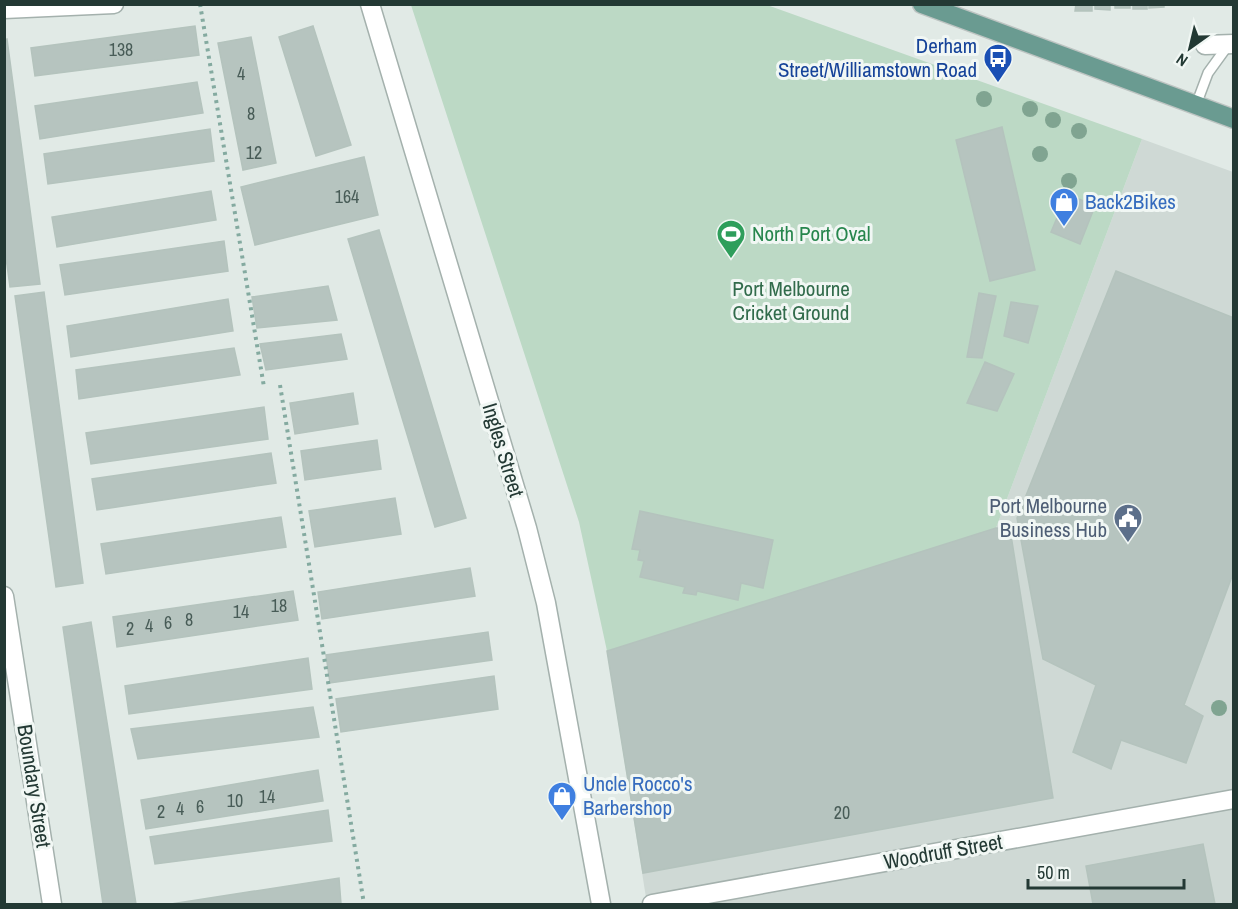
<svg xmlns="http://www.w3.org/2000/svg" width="1238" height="909" viewBox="0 0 1238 909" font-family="'Archivo Narrow',sans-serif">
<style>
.built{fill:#cfd9d5}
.green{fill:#bcd9c5}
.building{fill:#b6c4bf;stroke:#b4c3bd;stroke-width:1.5}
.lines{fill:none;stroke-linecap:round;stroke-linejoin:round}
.service-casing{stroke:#a4b1ad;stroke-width:12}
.minor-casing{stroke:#a4b1ad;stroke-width:21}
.tertiary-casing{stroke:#a4b1ad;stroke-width:21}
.primary-casing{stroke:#bdc4c2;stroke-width:21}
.path{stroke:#84aaa0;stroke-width:4;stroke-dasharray:3 4.5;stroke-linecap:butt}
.service{stroke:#fff;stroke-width:9}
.minor{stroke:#fff;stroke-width:18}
.tertiary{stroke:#fff;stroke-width:18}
.primary{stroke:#6a9b91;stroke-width:18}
.tree{fill:#80a491}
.labels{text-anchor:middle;stroke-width:6;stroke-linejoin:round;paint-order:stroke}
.number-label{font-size:18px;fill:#485c57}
.transit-label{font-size:21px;fill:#164399;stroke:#f1f7f4;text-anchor:end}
.shop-label{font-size:21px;fill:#366cbe;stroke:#f1f7f4;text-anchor:start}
.leisure-label{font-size:21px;fill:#27864d;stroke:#f1f7f4;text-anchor:start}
.park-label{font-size:21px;fill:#316b4b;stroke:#f1f7f4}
.street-label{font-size:21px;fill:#233934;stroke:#f1f7f4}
.service-label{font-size:21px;fill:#4e5e75;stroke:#f1f7f4;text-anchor:end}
</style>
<rect width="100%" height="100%" fill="#e1eae6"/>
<!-- built -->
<path class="built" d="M1142,139L1233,172V904H647L607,651L996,528Z"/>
<!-- green -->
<path class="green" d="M411,5H767L1142,139L996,528L607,651L579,522Z"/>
<!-- building -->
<path class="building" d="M1076,4H1092V11H1075Z
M1095,4H1110V10L1095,9Z
M1115,4H1130V8H1115Z
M1133,4H1147V9H1133Z
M1149,4H1164V7L1149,8Z
M195,26L199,55L35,76L31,48Z
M313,26L351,145L316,156L279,37Z
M251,37L276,163L243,170L218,43Z
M7,39L40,284L10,287L4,243V40Z
M197,82L203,113L40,139L35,106Z
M1002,127L1035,270L990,281L956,140Z
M210,129L214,161L48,184L44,154Z
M364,157L378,215L255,245L241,187Z
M211,191L216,220L57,247L52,217Z
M1067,194L1095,206L1080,244L1051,232Z
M379,230L466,518L435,527L348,239Z
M224,241L228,271L65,295L60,265Z
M1116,271L1234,318V571L1184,705L1203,716L1186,763L1121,740L1111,769L1073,752L1096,685L1043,659L1017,518Z
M328,286L337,320L257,328L252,297Z
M44,292L83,583L56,587L15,296Z
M979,293L996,296L982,358L967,357Z
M228,299L233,331L71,357L67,326Z
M1011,302L1038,306L1028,343L1004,336Z
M341,334L347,359L266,370L260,344Z
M234,348L240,375L79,399L76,370Z
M985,362L1014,374L997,411L967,403Z
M353,393L358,424L295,434L290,403Z
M264,407L268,439L91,464L86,433Z
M377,440L381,469L305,480L301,451Z
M271,453L276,483L97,510L92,479Z
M395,498L401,534L315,547L309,511Z
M640,511L773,540L763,588L741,583L738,600L697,591L696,595L683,593L685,587L640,577L644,561L638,560L640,550L632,549Z
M281,517L286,547L106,574L101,544Z
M996,528L1010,529L1053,798L643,873L607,651Z
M470,568L475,596L322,619L318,592Z
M293,591L298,620L117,647L113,617Z
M91,622L136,904H103L63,627Z
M488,632L492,660L330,683L326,655Z
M308,658L312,689L129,714L125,686Z
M494,676L498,709L341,732L336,699Z
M313,707L319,737L138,759L131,729Z
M318,770L323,801L146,829L141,800Z
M328,810L332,841L155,864L150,837Z
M1203,844L1215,904H1093L1086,866Z
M339,878L341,904H171Z"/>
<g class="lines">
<!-- service casing -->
<g class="service-casing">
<path id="service" d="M1196,105L1208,73L1229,44"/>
</g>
<!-- minor casing -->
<g class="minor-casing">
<path id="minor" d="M4,9L114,4
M1205,45L1234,44
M4,596L52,904
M652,904L1234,799"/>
</g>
<!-- tertiary casing -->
<g class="tertiary-casing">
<path id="tertiary" d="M370,4L527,528L546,603L601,904"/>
</g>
<!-- primary casing -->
<g class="primary-casing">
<path id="primary" d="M922,4L1234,119"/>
</g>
<!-- path -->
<path class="path" d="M200,4L264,387
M280,385L364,904"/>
<!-- service -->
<use href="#service" class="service"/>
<!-- minor -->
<use href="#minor" class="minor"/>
<!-- tertiary -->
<use href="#tertiary" class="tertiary"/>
<!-- primary -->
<use href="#primary" class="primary"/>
</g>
<!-- trees -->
<g class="tree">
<circle cx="984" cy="99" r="8"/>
<circle cx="1030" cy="109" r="8"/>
<circle cx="1053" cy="120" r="8"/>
<circle cx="1079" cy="131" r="8"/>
<circle cx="1040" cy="154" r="8"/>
<circle cx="1069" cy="181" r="8"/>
<circle cx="1219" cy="708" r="8"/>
</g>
<!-- icons -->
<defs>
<g id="bus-pin" transform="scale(1.5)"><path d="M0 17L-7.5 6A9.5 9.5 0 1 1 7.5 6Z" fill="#1a4fb4" stroke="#f1f7f4"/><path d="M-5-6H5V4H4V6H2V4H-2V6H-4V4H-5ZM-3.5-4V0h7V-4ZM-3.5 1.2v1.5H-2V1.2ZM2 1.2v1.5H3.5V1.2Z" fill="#fff"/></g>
<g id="shop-pin" transform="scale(1.5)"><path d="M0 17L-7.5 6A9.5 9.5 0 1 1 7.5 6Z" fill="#3f7fe0" stroke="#f1f7f4"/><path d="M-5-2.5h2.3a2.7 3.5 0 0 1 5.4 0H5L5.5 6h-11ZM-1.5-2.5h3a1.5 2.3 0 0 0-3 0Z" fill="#fff"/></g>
<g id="stadium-pin" transform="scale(1.5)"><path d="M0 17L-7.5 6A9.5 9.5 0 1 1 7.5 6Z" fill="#2e9e5b" stroke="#f1f7f4"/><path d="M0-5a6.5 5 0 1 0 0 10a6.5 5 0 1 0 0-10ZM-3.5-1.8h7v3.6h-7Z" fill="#fff"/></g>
<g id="civic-pin" transform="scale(1.5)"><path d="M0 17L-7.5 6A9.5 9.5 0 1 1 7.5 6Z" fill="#5c6f8a" stroke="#f1f7f4"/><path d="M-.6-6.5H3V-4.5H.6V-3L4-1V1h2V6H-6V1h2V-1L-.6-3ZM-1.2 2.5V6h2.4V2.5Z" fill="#fff"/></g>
</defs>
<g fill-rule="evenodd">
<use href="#bus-pin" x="998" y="58"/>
<use href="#shop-pin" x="1064" y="202"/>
<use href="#stadium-pin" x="731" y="234"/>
<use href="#civic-pin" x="1128" y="518"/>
<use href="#shop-pin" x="562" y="796"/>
</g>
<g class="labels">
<!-- number labels -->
<g class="number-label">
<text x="121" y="56">138</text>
<text x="241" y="80">4</text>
<text x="251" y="120">8</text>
<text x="254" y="159">12</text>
<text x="347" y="203">164</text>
<text x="279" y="612">18</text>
<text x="241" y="618">14</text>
<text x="189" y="626">8</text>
<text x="168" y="629">6</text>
<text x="149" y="632">4</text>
<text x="130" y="635">2</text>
<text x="267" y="803">14</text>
<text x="235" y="807">10</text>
<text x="200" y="813">6</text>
<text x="180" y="815">4</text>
<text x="161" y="818">2</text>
<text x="842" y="819">20</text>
</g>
<!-- transit labels -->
<g class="transit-label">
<text x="977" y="53">Derham<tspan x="977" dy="24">Street/Williamstown Road</tspan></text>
</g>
<!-- shop labels -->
<g class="shop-label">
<text x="1085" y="209">Back2Bikes</text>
<text x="583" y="791">Uncle Rocco's<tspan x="583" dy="24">Barbershop</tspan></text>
</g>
<!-- leisure labels -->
<g class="leisure-label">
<text x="752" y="241">North Port Oval</text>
</g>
<!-- park labels -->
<g class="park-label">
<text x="791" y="296">Port Melbourne<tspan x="791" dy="24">Cricket Ground</tspan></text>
</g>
<!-- street labels -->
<g class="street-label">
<text transform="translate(503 450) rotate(73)" y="7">Ingles Street</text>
<text transform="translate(34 786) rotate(81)" y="7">Boundary Street</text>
<text transform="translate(943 852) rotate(-10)" y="7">Woodruff Street</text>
</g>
<!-- service labels -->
<g class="service-label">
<text x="1107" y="513">Port Melbourne<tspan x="1107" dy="24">Business Hub</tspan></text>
</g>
</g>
<!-- border -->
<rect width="1238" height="909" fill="none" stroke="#233934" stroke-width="12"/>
<!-- north arrow -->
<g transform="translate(1190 48) rotate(214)" stroke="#f1f7f4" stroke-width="4.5" paint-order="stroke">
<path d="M0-4.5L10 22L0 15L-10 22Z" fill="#233934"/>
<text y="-9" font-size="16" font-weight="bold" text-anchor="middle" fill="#233934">N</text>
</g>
<!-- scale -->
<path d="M1028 879v9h156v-9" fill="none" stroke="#233934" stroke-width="3"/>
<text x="1037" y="879" font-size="18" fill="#233934" stroke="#f1f7f4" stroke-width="4.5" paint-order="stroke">50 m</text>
</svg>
